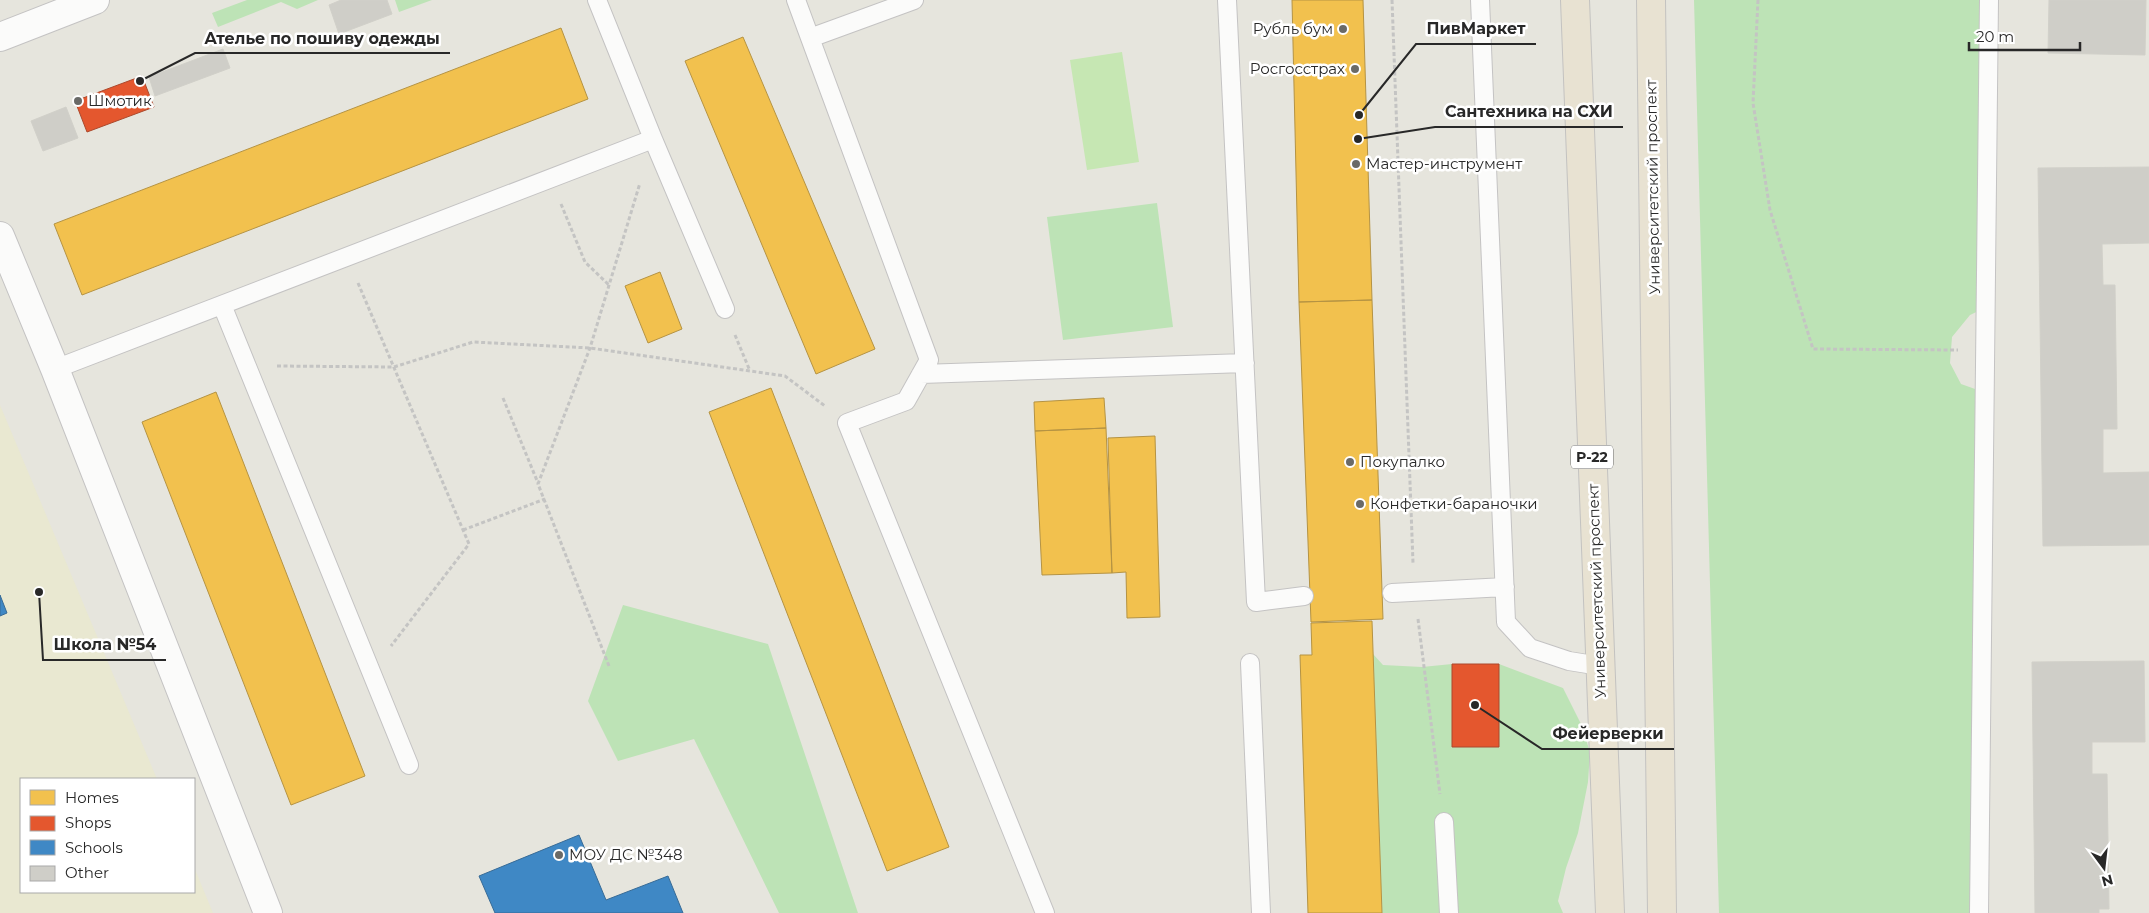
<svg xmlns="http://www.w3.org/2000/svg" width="2149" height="913" viewBox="0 0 2149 913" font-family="Montserrat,sans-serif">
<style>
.education{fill:#e9e8d1}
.green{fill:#bde3b6}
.pitch{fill:#c6e7b3}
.homes{fill:#f2c14e;stroke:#b59343}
.shops{fill:#e4572e;stroke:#ac492c}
.schools{fill:#3f88c5;stroke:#386b96}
.building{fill:#cfcec8;stroke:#d1d0c9}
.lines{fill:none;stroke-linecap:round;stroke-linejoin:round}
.lane-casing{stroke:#c4c3c3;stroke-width:20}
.street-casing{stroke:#c4c3c3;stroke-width:30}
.secondary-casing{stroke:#c4c3c3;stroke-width:30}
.highway-casing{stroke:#c3c2c0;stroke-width:30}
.path{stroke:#c4c4c3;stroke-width:3;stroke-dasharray:4 2.5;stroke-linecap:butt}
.lane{stroke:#fbfbfa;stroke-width:18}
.street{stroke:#fbfbfa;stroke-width:28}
.secondary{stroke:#fbfbfa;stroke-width:28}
.highway{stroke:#e8e2d2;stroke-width:28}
.poi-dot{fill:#6a6a67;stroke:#fff;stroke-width:2}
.labels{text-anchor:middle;stroke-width:5;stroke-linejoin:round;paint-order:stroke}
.shield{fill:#fff;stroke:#686868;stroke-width:1}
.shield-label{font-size:14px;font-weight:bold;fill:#282828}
.poi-label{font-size:15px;fill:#282828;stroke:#fff;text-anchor:start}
.street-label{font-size:15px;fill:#282828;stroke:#fff}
.leader{fill:none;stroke:#282828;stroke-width:2}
.callout-dot{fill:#282828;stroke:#fff;stroke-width:2}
.callout-label{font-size:16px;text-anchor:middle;font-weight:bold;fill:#282828;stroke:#fff;stroke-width:5;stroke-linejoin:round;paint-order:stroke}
</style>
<rect width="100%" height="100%" fill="#e6e5dd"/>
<!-- education -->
<path class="education" d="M0,405L157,779H21V892H194V867L213,913H0Z"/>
<!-- green -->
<path class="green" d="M247,0H318L297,9L281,2L218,27L212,13Z
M395,0H432L399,12Z
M1694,0H1996L1991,305L1970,315L1952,337L1950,363L1961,384L1992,395L1982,913H1719Z
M1157,203L1173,327L1063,340L1047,217Z
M623,605L768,644L858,913H779L694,739L618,761L588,701Z
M1373,654L1383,665L1422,667L1452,664V747H1499V664L1563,688L1581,724L1590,752L1588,782L1578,833L1566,868L1558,901L1563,913H1382Z"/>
<!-- pitch -->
<path class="pitch" d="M1122,52L1139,162L1087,170L1070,60Z"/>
<!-- homes -->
<path class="homes" d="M1292,0H1363L1372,300L1299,302Z
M561,28L588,99L82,295L54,224Z
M743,37L875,349L816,374L685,61Z
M660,272L682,329L648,343L625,286Z
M1372,300L1383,619L1311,622L1299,302Z
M771,388L949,847L887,871L709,412Z
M216,392L365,776L291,805L142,422Z
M1104,398L1106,428L1035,431L1034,402Z
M1106,428L1112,573L1042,575L1035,431Z
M1155,436L1160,617L1127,618L1126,572L1112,573L1108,438Z
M1372,621L1382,913H1308L1300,655H1312L1311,623Z"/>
<!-- shops -->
<path class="shops" d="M142,76L154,107L87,132L75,101Z
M1452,664H1499V747H1452Z"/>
<!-- schools -->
<path class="schools" d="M0,595L7,613L0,616Z
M579,835L606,900L668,876L683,913H495L479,876Z"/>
<!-- building -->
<path class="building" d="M341,0H387L392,14L339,34L329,5Z
M2049,0H2146L2145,55L2048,53Z
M223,49L230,68L155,96L149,77Z
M66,107L78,138L43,151L31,121Z
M2149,167V243L2102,244L2103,285H2115L2117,429H2103V473L2149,472V545L2043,546L2038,168Z
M2144,661L2145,742H2092V774H2107L2109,909H2099V913H2035L2032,662Z"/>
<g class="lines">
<!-- lane casing -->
<g class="lane-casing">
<path id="lane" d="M597,0L653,139L725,309
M796,0L929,360L906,401L847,423L1045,913
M1227,0L1256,602L1304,596
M1480,0L1506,622L1530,648L1569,661L1600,666
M810,38L914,0
M222,305L409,765
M55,369L653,139
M921,374L1245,363
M1392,593L1505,587
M1250,663L1261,913
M1444,822L1449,913
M1979,913L1989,0"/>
</g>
<!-- street casing -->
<g class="street-casing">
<path id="street" d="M0,236L55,369L268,913"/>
</g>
<!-- secondary casing -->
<g class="secondary-casing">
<path id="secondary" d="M0,37L95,0"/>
</g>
<!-- highway casing -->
<g class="highway-casing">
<path id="highway" d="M1575,0L1610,913
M1651,0L1662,913"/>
</g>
<!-- path -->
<path class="path" d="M1392,0L1413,563
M1758,0L1753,103L1770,210L1813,349L1958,350
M561,204L585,262L609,285
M358,283L469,544L391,646
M735,335L750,371
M277,366L394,367L473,342L590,348L785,376L825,406
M503,398L538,483
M463,530L545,499
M1418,619L1440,794
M609,666L538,484L590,348L640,183"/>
<!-- lane -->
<use href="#lane" class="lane"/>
<!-- street -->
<use href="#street" class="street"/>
<!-- secondary -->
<use href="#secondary" class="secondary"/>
<!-- highway -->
<use href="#highway" class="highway"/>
</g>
<!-- markers -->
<g class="poi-dot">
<circle cx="1343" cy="29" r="5"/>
<circle cx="1355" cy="69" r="5"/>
<circle cx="78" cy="101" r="5"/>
<circle cx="1356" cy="164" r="5"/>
<circle cx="1350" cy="462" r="5"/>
<circle cx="1360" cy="504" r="5"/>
<circle cx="559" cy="855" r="5"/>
</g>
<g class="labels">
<!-- shield labels -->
<rect class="shield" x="1571" y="445.5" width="42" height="23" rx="4"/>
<g class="shield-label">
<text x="1592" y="462">Р-22</text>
</g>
<!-- poi labels -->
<g class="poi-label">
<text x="1333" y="34" text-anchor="end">Рубль бум</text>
<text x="1345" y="74" text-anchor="end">Росгосстрах</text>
<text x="88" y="106">Шмотик</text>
<text x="1366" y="169">Мастер-инструмент</text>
<text x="1360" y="467">Покупалко</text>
<text x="1370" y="509">Конфетки-бараночки</text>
<text x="569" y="860">МОУ ДС №348</text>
</g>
<!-- street labels -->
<g class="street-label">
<text transform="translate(1653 187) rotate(-91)" y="5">Университетский проспект</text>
<text transform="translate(1597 591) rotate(-92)" y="5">Университетский проспект</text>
</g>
</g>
<!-- callouts -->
<path class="leader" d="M1359 115L1416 44H1536M140 81L195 53H450M1358 139L1435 127H1623M39 592L43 660H166M1475 705L1542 749H1674"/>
<g class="callout-dot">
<circle cx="1359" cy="115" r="5"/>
<circle cx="140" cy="81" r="5"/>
<circle cx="1358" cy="139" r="5"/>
<circle cx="39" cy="592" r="5"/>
<circle cx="1475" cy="705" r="5"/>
</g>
<g class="callout-label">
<text x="1476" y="34">ПивМаркет</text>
<text x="322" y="44">Ателье по пошиву одежды</text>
<text x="1529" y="117">Сантехника на СХИ</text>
<text x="105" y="650">Школа №54</text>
<text x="1608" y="739">Фейерверки</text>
</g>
<!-- legend -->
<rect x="20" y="778" width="175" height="115" fill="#ffffff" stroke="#a9a9a9"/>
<rect x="30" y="790" width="25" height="15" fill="#f2c14e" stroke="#a9a9a9"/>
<text x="65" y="803" font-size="15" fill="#282828">Homes</text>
<rect x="30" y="816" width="25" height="15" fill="#e4572e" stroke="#a9a9a9"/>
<text x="65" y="828" font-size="15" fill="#282828">Shops</text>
<rect x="30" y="840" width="25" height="15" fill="#3f88c5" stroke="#a9a9a9"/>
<text x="65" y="853" font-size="15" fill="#282828">Schools</text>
<rect x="30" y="866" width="25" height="15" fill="#cfcec8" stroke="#a9a9a9"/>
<text x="65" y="878" font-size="15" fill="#282828">Other</text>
<!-- north arrow -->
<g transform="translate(2104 868) rotate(165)" stroke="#ffffff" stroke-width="4" paint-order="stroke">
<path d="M0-4L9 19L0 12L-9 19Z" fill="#282828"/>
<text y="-8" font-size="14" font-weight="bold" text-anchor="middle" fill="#282828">N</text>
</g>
<!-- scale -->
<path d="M1969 42v8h111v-8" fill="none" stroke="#282828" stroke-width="2.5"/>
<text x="1976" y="42" font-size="15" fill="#282828" stroke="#ffffff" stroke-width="4" paint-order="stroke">20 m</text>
</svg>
